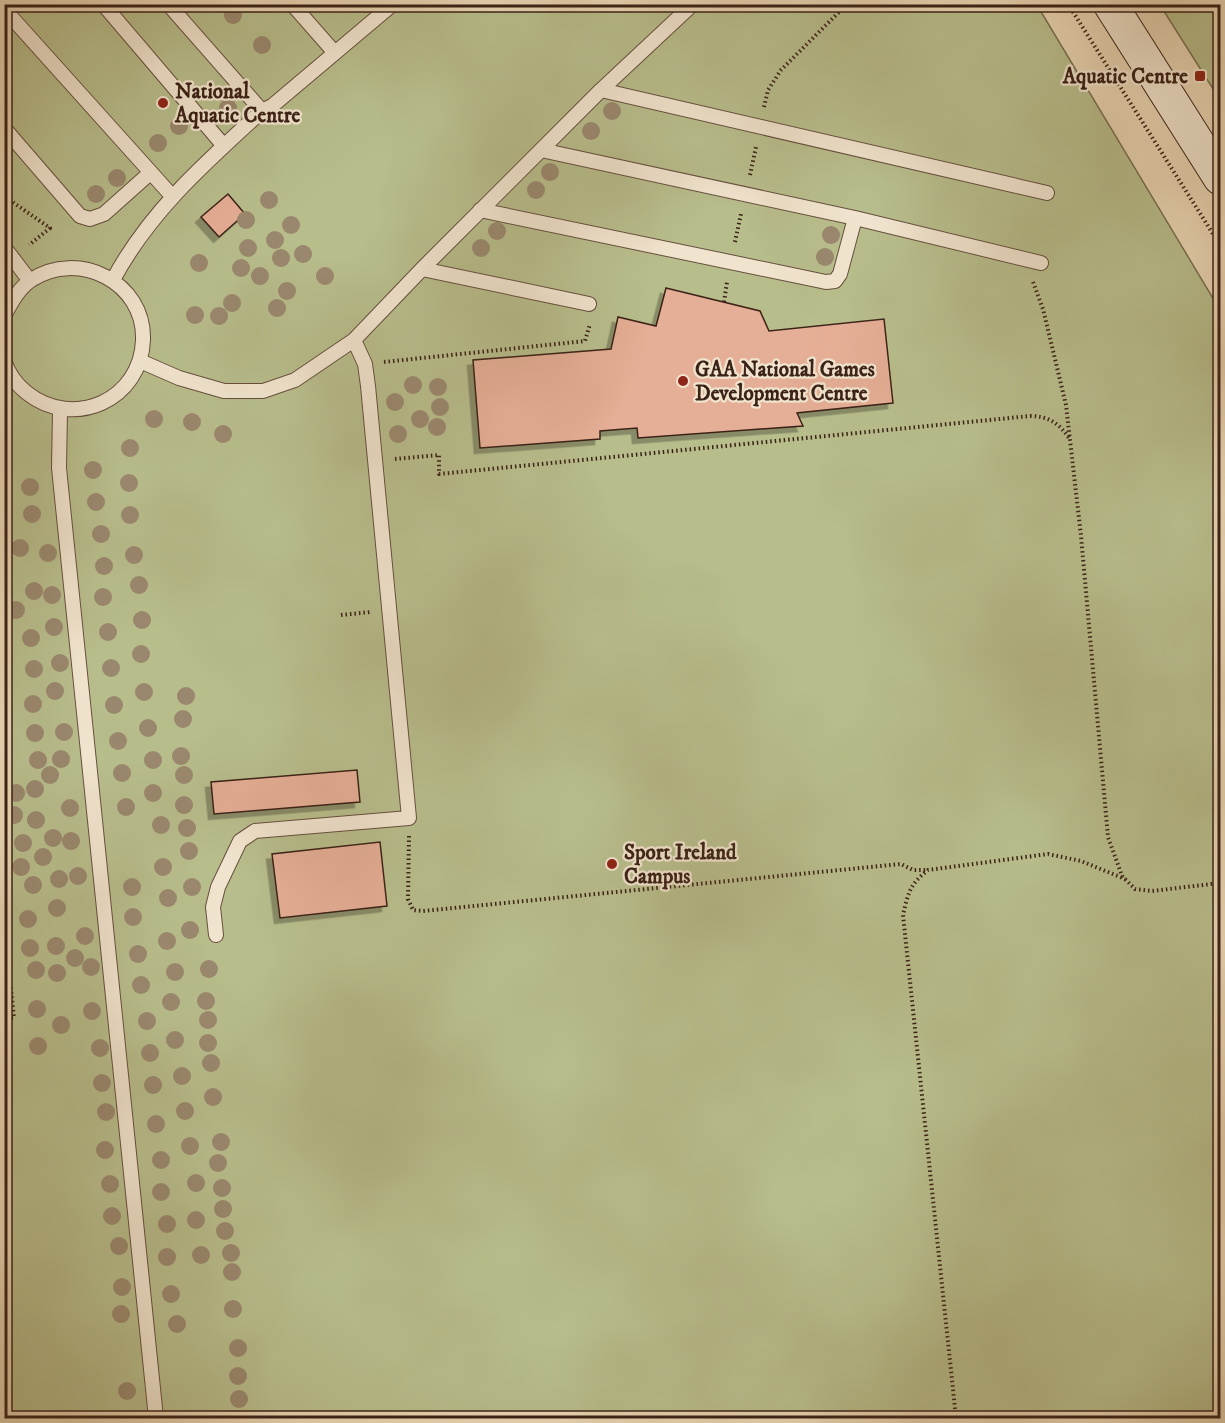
<svg xmlns="http://www.w3.org/2000/svg" width="1225" height="1423" viewBox="0 0 1225 1423" font-family="'IM FELL DW Pica',serif">
<style>
.green{fill:#b8bd8c;stroke:#7a7052;stroke-width:1.5}
.building{fill:#e5ae96;stroke:#3b2217;stroke-width:1.5;filter:url(#shadow)}
.lines{fill:none;stroke-linecap:round;stroke-linejoin:round}
.lane-casing{stroke:#664f3e;stroke-width:16}
.secondary-casing{stroke:#3b2217;stroke-width:35}
.path{stroke:#3b2217;stroke-width:4;stroke-dasharray:1.5 3;stroke-linecap:butt}
.lane{stroke:#f1e4ce;stroke-width:14}
.secondary{stroke:#f1e4ce;stroke-width:33}
.tree{fill:#9a886e}
.poi-dot{fill:#8f2418;stroke:#f1e4ce;stroke-width:2}
.labels{text-anchor:middle;stroke-width:4.5;stroke-linejoin:round;paint-order:stroke}
.poi-label{font-size:21px;font-weight:bold;fill:#3b2217;stroke:#f1e4ce;text-anchor:start}
</style>
<defs>
<filter id="shadow"><feDropShadow dx="-5.5" dy="5.5" stdDeviation="0" flood-color="#0004"/></filter>
</defs>
<rect width="100%" height="100%" fill="#e9d6b4"/>
<filter id="stains"><feTurbulence type="fractalNoise" baseFrequency=".00333" numOctaves="4"/><feColorMatrix values="0 0 0 0 .2 0 0 0 0 .09 0 0 0 0 .02 0 0 0 .5 -.17"/></filter>
<radialGradient id="worn" r=".72"><stop offset=".6" stop-color="#630" stop-opacity="0"/><stop offset="1" stop-color="#630" stop-opacity=".3"/></radialGradient>
<!-- green -->
<path class="green" d="M5,5H1037L1220,310V1418H5Z
M1160,5H1220V100Z"/>
<!-- building -->
<path class="building" d="M228,194L245,214L219,237L201,217Z
M666,288L760,311L769,331L884,319L893,403L797,413L803,426L638,438L637,428L600,431V439L480,448L473,360L611,349L618,317L656,326Z
M357,770L360,802L214,814L211,782Z
M380,842L387,906L280,918L272,854Z"/>
<g class="lines">
<!-- lane casing -->
<g class="lane-casing">
<path id="lane" d="M103,4L224,146
M168,4L262,111
M292,4L335,53
M4,9L172,196
M601,90L1047,193
M4,128L80,216L90,219L104,214L150,173
M541,150L855,218L1041,263
M480,210L826,282L835,281L840,274L855,218
M4,247L30,281
M422,269L589,304
M113,280C149,212 206,162 262,111L272,106L393,4
M4,316C11,303 18,289 31,280C78,249 145,282 143,340C141,400 74,430 27,393C17,385 8,373 4,360
M140,361L179,378L224,391H263L295,380L354,340L422,269L601,90L693,4
M60,410L59,468L156,1418
M216,935L213,907L218,887L240,841L255,831L409,818L368,386L365,364L354,340"/>
</g>
<!-- secondary casing -->
<g class="secondary-casing">
<path id="secondary" d="M1110,4L1220,178"/>
</g>
<!-- path -->
<path class="path" d="M1068,4L1220,245
M764,107L768,90L781,70L847,4
M750,175L756,147
M4,192L14,203L50,228L29,245
M735,242L741,214
M1033,282L1043,309L1066,405L1081,536L1108,837L1122,876L1135,889L1152,891L1220,883
M724,302L727,282
M384,362L585,341L590,324
M395,459L439,455V474L1030,416C1048,416 1059,423 1069,438
M341,615L371,612
M409,836L408,899L413,910L423,911L901,864L913,870H928
M4,925L14,1018L4,1019
M956,1418L903,915C908,893 910,884 928,870L1048,854L1081,861L1125,879"/>
<!-- lane -->
<use href="#lane" class="lane"/>
<!-- secondary -->
<use href="#secondary" class="secondary"/>
</g>
<!-- trees -->
<g class="tree">
<circle cx="233" cy="15" r="9"/>
<circle cx="262" cy="45" r="9"/>
<circle cx="228" cy="108" r="9"/>
<circle cx="612" cy="111" r="9"/>
<circle cx="179" cy="126" r="9"/>
<circle cx="591" cy="131" r="9"/>
<circle cx="158" cy="143" r="9"/>
<circle cx="550" cy="172" r="9"/>
<circle cx="117" cy="178" r="9"/>
<circle cx="536" cy="190" r="9"/>
<circle cx="96" cy="194" r="9"/>
<circle cx="269" cy="200" r="9"/>
<circle cx="246" cy="220" r="9"/>
<circle cx="291" cy="225" r="9"/>
<circle cx="497" cy="231" r="9"/>
<circle cx="831" cy="235" r="9"/>
<circle cx="275" cy="240" r="9"/>
<circle cx="248" cy="248" r="9"/>
<circle cx="481" cy="248" r="9"/>
<circle cx="303" cy="254" r="9"/>
<circle cx="825" cy="257" r="9"/>
<circle cx="281" cy="258" r="9"/>
<circle cx="199" cy="263" r="9"/>
<circle cx="241" cy="268" r="9"/>
<circle cx="260" cy="276" r="9"/>
<circle cx="325" cy="276" r="9"/>
<circle cx="287" cy="291" r="9"/>
<circle cx="232" cy="303" r="9"/>
<circle cx="277" cy="308" r="9"/>
<circle cx="195" cy="315" r="9"/>
<circle cx="219" cy="316" r="9"/>
<circle cx="413" cy="385" r="9"/>
<circle cx="438" cy="387" r="9"/>
<circle cx="395" cy="402" r="9"/>
<circle cx="440" cy="407" r="9"/>
<circle cx="154" cy="419" r="9"/>
<circle cx="420" cy="419" r="9"/>
<circle cx="192" cy="422" r="9"/>
<circle cx="437" cy="427" r="9"/>
<circle cx="223" cy="434" r="9"/>
<circle cx="398" cy="434" r="9"/>
<circle cx="130" cy="448" r="9"/>
<circle cx="93" cy="470" r="9"/>
<circle cx="129" cy="483" r="9"/>
<circle cx="30" cy="487" r="9"/>
<circle cx="96" cy="502" r="9"/>
<circle cx="32" cy="514" r="9"/>
<circle cx="130" cy="515" r="9"/>
<circle cx="101" cy="534" r="9"/>
<circle cx="20" cy="548" r="9"/>
<circle cx="48" cy="553" r="9"/>
<circle cx="134" cy="555" r="9"/>
<circle cx="104" cy="566" r="9"/>
<circle cx="139" cy="585" r="9"/>
<circle cx="34" cy="591" r="9"/>
<circle cx="52" cy="595" r="9"/>
<circle cx="103" cy="597" r="9"/>
<circle cx="16" cy="610" r="9"/>
<circle cx="142" cy="620" r="9"/>
<circle cx="54" cy="627" r="9"/>
<circle cx="108" cy="632" r="9"/>
<circle cx="31" cy="638" r="9"/>
<circle cx="141" cy="654" r="9"/>
<circle cx="60" cy="663" r="9"/>
<circle cx="111" cy="668" r="9"/>
<circle cx="34" cy="669" r="9"/>
<circle cx="55" cy="691" r="9"/>
<circle cx="144" cy="692" r="9"/>
<circle cx="186" cy="696" r="9"/>
<circle cx="33" cy="704" r="9"/>
<circle cx="114" cy="705" r="9"/>
<circle cx="183" cy="719" r="9"/>
<circle cx="148" cy="728" r="9"/>
<circle cx="64" cy="732" r="9"/>
<circle cx="35" cy="733" r="9"/>
<circle cx="118" cy="741" r="9"/>
<circle cx="181" cy="756" r="9"/>
<circle cx="61" cy="759" r="9"/>
<circle cx="38" cy="760" r="9"/>
<circle cx="153" cy="760" r="9"/>
<circle cx="122" cy="773" r="9"/>
<circle cx="50" cy="775" r="9"/>
<circle cx="184" cy="775" r="9"/>
<circle cx="35" cy="789" r="9"/>
<circle cx="16" cy="793" r="9"/>
<circle cx="153" cy="793" r="9"/>
<circle cx="184" cy="805" r="9"/>
<circle cx="126" cy="807" r="9"/>
<circle cx="70" cy="808" r="9"/>
<circle cx="14" cy="815" r="9"/>
<circle cx="36" cy="820" r="9"/>
<circle cx="161" cy="825" r="9"/>
<circle cx="187" cy="828" r="9"/>
<circle cx="53" cy="838" r="9"/>
<circle cx="71" cy="841" r="9"/>
<circle cx="23" cy="843" r="9"/>
<circle cx="189" cy="851" r="9"/>
<circle cx="43" cy="857" r="9"/>
<circle cx="21" cy="867" r="9"/>
<circle cx="163" cy="867" r="9"/>
<circle cx="78" cy="876" r="9"/>
<circle cx="59" cy="879" r="9"/>
<circle cx="33" cy="885" r="9"/>
<circle cx="132" cy="887" r="9"/>
<circle cx="192" cy="887" r="9"/>
<circle cx="168" cy="898" r="9"/>
<circle cx="57" cy="908" r="9"/>
<circle cx="133" cy="917" r="9"/>
<circle cx="28" cy="919" r="9"/>
<circle cx="190" cy="930" r="9"/>
<circle cx="85" cy="936" r="9"/>
<circle cx="167" cy="941" r="9"/>
<circle cx="56" cy="946" r="9"/>
<circle cx="30" cy="948" r="9"/>
<circle cx="138" cy="954" r="9"/>
<circle cx="75" cy="958" r="9"/>
<circle cx="91" cy="967" r="9"/>
<circle cx="209" cy="969" r="9"/>
<circle cx="36" cy="970" r="9"/>
<circle cx="175" cy="972" r="9"/>
<circle cx="57" cy="973" r="9"/>
<circle cx="141" cy="985" r="9"/>
<circle cx="206" cy="1001" r="9"/>
<circle cx="171" cy="1002" r="9"/>
<circle cx="37" cy="1009" r="9"/>
<circle cx="92" cy="1011" r="9"/>
<circle cx="208" cy="1020" r="9"/>
<circle cx="147" cy="1021" r="9"/>
<circle cx="61" cy="1025" r="9"/>
<circle cx="175" cy="1040" r="9"/>
<circle cx="208" cy="1043" r="9"/>
<circle cx="38" cy="1046" r="9"/>
<circle cx="100" cy="1048" r="9"/>
<circle cx="150" cy="1053" r="9"/>
<circle cx="211" cy="1063" r="9"/>
<circle cx="182" cy="1076" r="9"/>
<circle cx="102" cy="1083" r="9"/>
<circle cx="153" cy="1085" r="9"/>
<circle cx="213" cy="1097" r="9"/>
<circle cx="185" cy="1111" r="9"/>
<circle cx="106" cy="1112" r="9"/>
<circle cx="156" cy="1124" r="9"/>
<circle cx="221" cy="1142" r="9"/>
<circle cx="190" cy="1146" r="9"/>
<circle cx="105" cy="1150" r="9"/>
<circle cx="161" cy="1160" r="9"/>
<circle cx="218" cy="1163" r="9"/>
<circle cx="196" cy="1183" r="9"/>
<circle cx="110" cy="1184" r="9"/>
<circle cx="222" cy="1188" r="9"/>
<circle cx="161" cy="1192" r="9"/>
<circle cx="223" cy="1209" r="9"/>
<circle cx="112" cy="1216" r="9"/>
<circle cx="196" cy="1220" r="9"/>
<circle cx="167" cy="1224" r="9"/>
<circle cx="225" cy="1231" r="9"/>
<circle cx="119" cy="1246" r="9"/>
<circle cx="231" cy="1253" r="9"/>
<circle cx="201" cy="1255" r="9"/>
<circle cx="167" cy="1257" r="9"/>
<circle cx="232" cy="1272" r="9"/>
<circle cx="122" cy="1287" r="9"/>
<circle cx="171" cy="1294" r="9"/>
<circle cx="233" cy="1309" r="9"/>
<circle cx="121" cy="1314" r="9"/>
<circle cx="177" cy="1324" r="9"/>
<circle cx="238" cy="1348" r="9"/>
<circle cx="238" cy="1376" r="9"/>
<circle cx="127" cy="1391" r="9"/>
<circle cx="239" cy="1399" r="9"/>
</g>
<!-- markers -->
<g class="poi-dot">
<rect x="1194" y="70" width="12" height="12" rx="3"/>
<circle cx="163" cy="103" r="6"/>
<circle cx="683" cy="381" r="6"/>
<circle cx="612" cy="864" r="6"/>
</g>
<g class="labels">
<!-- poi labels -->
<g class="poi-label">
<text x="1188" y="83" text-anchor="end">Aquatic Centre</text>
<text x="175" y="98">National<tspan x="175" dy="24">Aquatic Centre</tspan></text>
<text x="695" y="376">GAA National Games<tspan x="695" dy="24">Development Centre</tspan></text>
<text x="624" y="859">Sport Ireland<tspan x="624" dy="24">Campus</tspan></text>
</g>
</g>
<!-- margin -->
<rect width="1225" height="1423" fill="none" stroke="#e9d6b4" stroke-width="24"/>
<rect x="6" y="6" width="1213" height="1411" fill="none" stroke="#3b2217" stroke-width="3"/>
<rect x="12" y="12" width="1201" height="1399" fill="none" stroke="#3b2217" stroke-width="1.5"/>
<rect width="100%" height="100%" filter="url(#stains)"/>
<rect width="100%" height="100%" fill="url(#worn)"/>
</svg>
